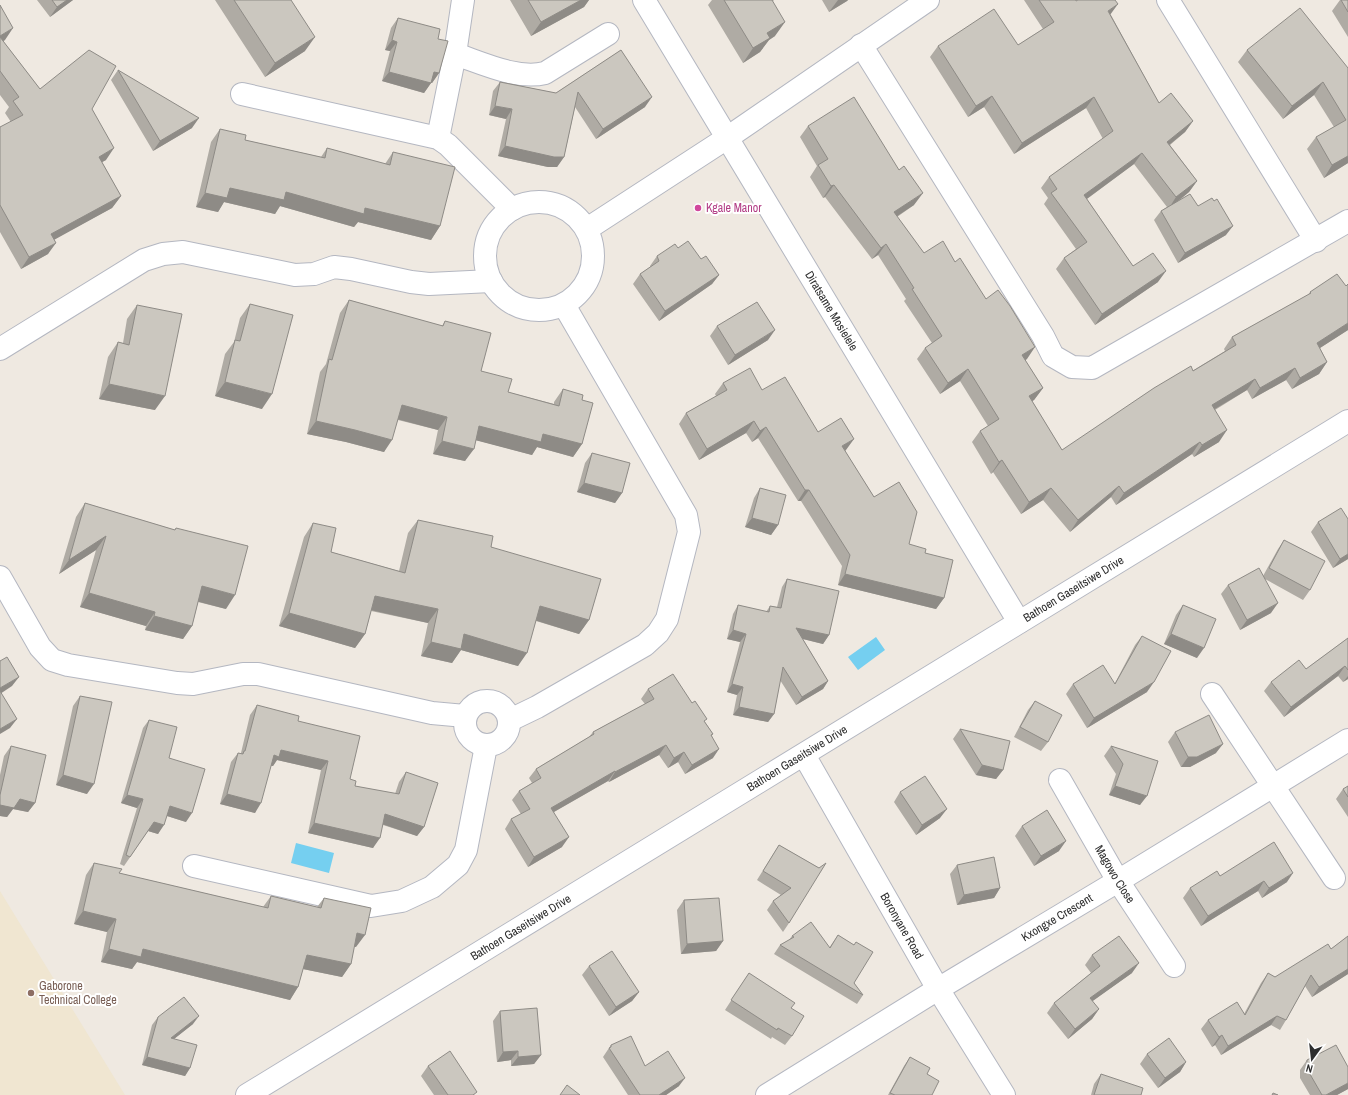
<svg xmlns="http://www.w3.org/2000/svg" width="1348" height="1095" viewBox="0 0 1348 1095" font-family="'Archivo Narrow',sans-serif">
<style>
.education{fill:#f0e6d1}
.water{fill:#75cff0}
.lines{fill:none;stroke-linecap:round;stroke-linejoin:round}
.street-casing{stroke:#b4b7c1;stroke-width:24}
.street{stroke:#fff;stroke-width:22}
.wall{fill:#afaba4}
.shaded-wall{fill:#8e8b86}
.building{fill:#cbc7bf;stroke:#8e8b86}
.hotel-dot{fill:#d1479c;stroke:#fff;stroke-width:1.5}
.education-dot{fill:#8d6e63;stroke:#fff;stroke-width:1.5}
.labels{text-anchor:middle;stroke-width:4;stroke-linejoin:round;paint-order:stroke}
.hotel-label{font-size:12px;fill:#b23c85;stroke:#fff;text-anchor:start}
.street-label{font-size:12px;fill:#2e2e2e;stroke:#fff}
.education-label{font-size:12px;fill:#785e54;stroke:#fff;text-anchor:start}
</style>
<rect width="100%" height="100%" fill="#efe9e1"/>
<!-- education -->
<path class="education" d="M0,891L125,1095H0Z"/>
<!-- water -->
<path class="water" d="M876,637L885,650L858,670L848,657Z
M296,843L334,853L329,873L291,863Z"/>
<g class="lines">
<!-- street casing -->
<g class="street-casing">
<g id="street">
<path id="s1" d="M644,0L1019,622"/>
<path d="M1168,0L1316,241"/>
<path d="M861,45L1043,336L1053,356L1072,367L1092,368L1348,221"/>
<path d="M455,54C482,63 517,80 545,73L608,34"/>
<path d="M242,94L438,138L448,145L512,209"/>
<path d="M438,138L455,54L463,0"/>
<circle cx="539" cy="256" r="54"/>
<path d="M587,229L727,138L928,0"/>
<path d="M0,349L144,260L163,254L183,252L295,275L314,274L334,267L351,269L411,282L429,284L491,281"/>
<path d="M0,577L40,647L52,660L68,665L177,683L193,684L243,674H258L432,713L465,716"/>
<path d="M1212,694L1334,878"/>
<circle cx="487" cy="723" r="22"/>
<path d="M510,720L537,707L645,645L658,633L667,619L689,532L686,515L564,305"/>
<path id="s2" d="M804,755L938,989L1004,1095"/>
<path id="s3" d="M1060,780L1118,881L1174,966"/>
<path d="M194,866L371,906L402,901L432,887L458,865L466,850L486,746"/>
<path id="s4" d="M247,1095L1348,421"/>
<path id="s5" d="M767,1095L938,989L1118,881L1348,740"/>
</g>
</g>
<!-- street -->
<use href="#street" class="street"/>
</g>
<!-- wall -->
<path class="wall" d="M37,0H73L50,17Z
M215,0H291L305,51L265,77Z
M510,0H589L584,7L531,36Z
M712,0H774L773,1L775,36L769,40L760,52L743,63L708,5Z
M822,0H848L847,1L829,12Z
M1024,0H1076V1L1111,15L1159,103L1193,121L1185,132L1170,145L1197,181L1189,192L1180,200L1198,206L1226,235L1178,263L1154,220L1161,211L1167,207L1134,164L1087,199L1133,266L1158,282L1095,325L1056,269L1064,258L1076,249L1044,204L1048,198L1041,188L1049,177L1103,139L1086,108L1014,154L984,107L968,117L930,57L938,46L1018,45L1043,29Z
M1340,0H1348V37L1332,11Z
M0,5L5,40L3,41L40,89L92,109L106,160L102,162L121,196L112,208L54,239L48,254L21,269L0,232V127L11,122L5,113L9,107L0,95Z
M398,18L438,39L439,73L432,83H431L424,93L382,81L390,51L385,50L391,28Z
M621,50L645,107L596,139L575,107L564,157L557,167H548L498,156L506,119L489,115L493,91L500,82L556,93Z
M1247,50L1348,68V163L1324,178L1307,149L1316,137L1334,127L1314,95L1283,119L1238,62Z
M118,70L192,128L153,151L111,80Z
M808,126L914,205L897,217L924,253L955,262L986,299L1027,359L1025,360L1043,388L1034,400L1032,401L1062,450L1225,351L1224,349L1232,337L1308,295L1310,292L1348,330L1320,348L1327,362L1319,374L1292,389L1286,380L1252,399L1247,390L1215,410L1219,442L1194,457L1192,454L1116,505L1111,497L1070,532L1043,500L1021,514L993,472L991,474L972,442L980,431L988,426L960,381L940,394L917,359L925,348L932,343L904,301L906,299L878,255L872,259L825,197L823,198L810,177L817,166L800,137Z
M220,129L245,140L321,157L327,148L385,164L393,152L440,226L431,240L358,222L354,227L280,206L275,214L224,202L218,212L196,207L211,142Z
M678,248L701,259L719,275L712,284L659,321L633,284L640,274L650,267V266L657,256Z
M349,300L442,326L445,321L481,371L508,392L554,404V402L563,389L582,400V444L573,457L537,447L532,455L476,440L465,461L433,454L438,430L398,420L384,452L346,442L307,434L320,372L326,364L340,313Z
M250,304L262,409L215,396L225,354L234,342L240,318Z
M137,305L155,410L99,399L108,357L118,342L123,343L127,319Z
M717,326L768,340L728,365L710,336Z
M723,383L762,390L818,432L846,450L845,451L874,497L909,544L925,553L944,598L936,609L838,585L842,566L801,501H798L758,438L752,442L746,433L699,460L679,424L686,413L716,396L715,394Z
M592,453L622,493L615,503L577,492L585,463Z
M760,488L778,525L771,535L745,527L754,498Z
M85,503L175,530L176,528L226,609L198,602L192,626L183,639L145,630L146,626L80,607L96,550L59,574L76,517Z
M1348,519V559L1333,568L1311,532L1318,522Z
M418,520L491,547L589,620L579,634L536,621L518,666L461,650L452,663L421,656L428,623L371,611L365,634L355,648L279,626L304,537L313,523L331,552L399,571L408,533Z
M1284,540L1310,590L1303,600L1265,579L1271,613L1240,630L1221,594L1228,585L1263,576L1278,549Z
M787,579L829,635L823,644L803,639L828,681L823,689L796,705L780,680L774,714L768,722L733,715L737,695L727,692L740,642L727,639L733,614L738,605L766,612L770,606L777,607L782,587Z
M1183,605L1197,658L1164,644L1176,615Z
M1142,636L1147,692L1087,728L1066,694L1073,684L1115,683L1135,645Z
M1348,638V679L1343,682L1338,676L1284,717L1264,691L1271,682L1306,669Z
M648,689L705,722L713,734L712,735L713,758L685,774L678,762L668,768L659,755L609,782L608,781L554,812L562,847L528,867L505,829L511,819L521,814L512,800L519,791L532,783L529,778L536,769L589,737L593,732L645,704L641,699Z
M80,696L87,794L56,785L73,706Z
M1035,701L1048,742L1041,751L1014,737L1028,710Z
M257,705L298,721L355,786L395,794L399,782L406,772L424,827L417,836L383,825L373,848L308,833L321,770L277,760L273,766H271L255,813L220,804L231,762L238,753H241L250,715Z
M149,720L169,758L186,822L167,816L158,834L148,831L124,866L120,864L137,808L121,803L143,728Z
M960,729L1003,770L996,779L976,775L953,739Z
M1175,732L1216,753L1190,767H1181L1168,742Z
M11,746L35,803L28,812L13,809L7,817L0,816V775L4,756Z
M1111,746L1158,761L1140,805L1109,795L1116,774L1104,756Z
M1348,786V817L1336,799L1343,789Z
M900,792L940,818L916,835L894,802Z
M1022,826L1059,851L1034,866L1015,836Z
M779,845L819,868L789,923L783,932L767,910L773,901L781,895L757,880Z
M94,863L119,873L263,907L271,896L317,907L324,898L356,947H354L351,964L342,977L303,969L298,987L290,1000L137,962L132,969L101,962L107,932L74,924L86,875Z
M957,865L1000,888L994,898L957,905L950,874Z
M1220,876L1287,882L1262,898L1258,891L1201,926L1183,898L1190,888Z
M684,900L723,941L716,951L681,954L677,910Z
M838,935L854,945V983L863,995L857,1004L774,954L780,945L789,940L792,936L829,948Z
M1348,936V974L1312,997L1305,986L1286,1020L1280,1030L1271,1025L1221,1055L1215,1045L1212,1047L1201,1029L1208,1020L1244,1014L1261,983L1268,973L1275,977L1331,949Z
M1092,955L1132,973L1092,1001L1099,1009L1092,1019L1068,1039L1047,1013L1054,1003L1091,973L1085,965Z
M589,966L639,992L632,1001L609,1016L582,975Z
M749,973L791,1008L792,1036L785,1045L772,1037L771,1039L725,1010Z
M500,1011L541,1055L534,1064L511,1066V1060L497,1062L493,1021Z
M158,1017L193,1024L174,1039L190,1068L185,1076L142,1065L152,1025Z
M611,1045L645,1066L679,1086L666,1095H628L603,1057Z
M1147,1054L1186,1062L1180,1072L1158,1088L1140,1064Z
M910,1057L927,1074L932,1095H888L904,1066Z
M1307,1060L1348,1089L1337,1095H1310L1300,1078V1070Z
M428,1066L475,1095H434L421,1076Z
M1101,1074L1141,1095H1091L1094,1084Z"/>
<!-- shaded-wall -->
<path class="shaded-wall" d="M67,0H73L50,17L57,7Z
M581,0H589L584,7L531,36L541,22Z
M838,0H848L847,1L829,12Z
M1118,4L1110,15L1108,11Z
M785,22L775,36L769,40L760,52L743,63L753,48L767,33Z
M13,28L5,40L0,43V36Z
M315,37L305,51L265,77L275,63Z
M392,40L397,42L390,51L385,50Z
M389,72L431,83L424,93L382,81Z
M434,72L439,73L432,83L427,82Z
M1323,82L1314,95L1283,119L1292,106Z
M992,96L984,107L968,117L976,106Z
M652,97L645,107L596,139L603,129Z
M1094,97L1086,108L1014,154L1022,143Z
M495,106L512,109L506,119L489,115Z
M199,118L192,128L153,151L160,141Z
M1193,121L1185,132L1159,153L1167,142Z
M505,146L564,157L557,167H548L498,156Z
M114,148L106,160L91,168L99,157Z
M1142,153L1134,164L1077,206L1084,195Z
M1348,155V163L1324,178L1332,165Z
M1197,181L1189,192L1169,208L1176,197Z
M834,185L825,197L823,198L831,186Z
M230,188L286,192L365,208L440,226L431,240L358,222L354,227L280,206L275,214L224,202L218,212L196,207L205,193Z
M923,193L914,205L885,224L894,212Z
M121,196L112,208L43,246L51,234Z
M1233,226L1226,235L1178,263L1185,253Z
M56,243L48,254L21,269L29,257Z
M886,244L878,255L872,259L881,248Z
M1166,271L1158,282L1095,325L1102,314Z
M719,275L712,284L659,321L665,311Z
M1348,323V330L1309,355L1317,343Z
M775,330L768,340L728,365L735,355Z
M1035,347L1027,359L1014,367L1022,355Z
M1327,362L1319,374L1292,389L1300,378Z
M1295,368L1286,380L1252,399L1260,388Z
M968,369L960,381L940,394L948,383Z
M1255,379L1247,390L1203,416L1212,405Z
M225,382L272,394L262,409L215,396Z
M109,384L165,396L155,410L99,399Z
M1043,388L1034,400L1021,408L1029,396Z
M402,405L447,417L438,430L393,418Z
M316,421L355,430L392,440L384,452L346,442L307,434Z
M754,421L746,433L699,460L707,449Z
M479,426L543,434L582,444L573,457L537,447L532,455L471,439Z
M766,427L758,438L752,442L760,431Z
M1227,430L1219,442L1194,457L1202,445Z
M854,439L846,450L834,457L842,446Z
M442,441L474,449L465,461L433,454Z
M1200,442L1192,454L1116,505L1124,493Z
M1002,460L993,472L991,474L999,462Z
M584,483L622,493L615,503L577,492Z
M1119,486L1111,497L1070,532L1078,520Z
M1051,488L1043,500L1021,514L1029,502Z
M805,490H809L801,501H798Z
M752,518L778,525L771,535L745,527Z
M106,536L96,550L59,574L69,560Z
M1348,554V559L1333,568L1340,559Z
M845,574L944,598L936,609L838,585Z
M202,586L235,595L226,609L192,600Z
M89,593L155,612L146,626L80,607Z
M375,596L438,609L428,623L366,609Z
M1278,603L1271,613L1240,630L1247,620Z
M540,606L589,620L579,634L531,619Z
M289,613L365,634L355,648L279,626Z
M154,616L192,626L183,639L145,630Z
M796,628L829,635L823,644L791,636Z
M733,630L746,634L740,642L727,639Z
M464,634L527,653L518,666L461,650L452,663L421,656L431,642Z
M1171,634L1204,648L1197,658L1164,644Z
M1345,666L1338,676L1284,717L1291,707Z
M1348,676V679L1343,682Z
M19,677L12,686L0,694V688Z
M828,681L823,689L796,705L802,697Z
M1154,682L1147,692L1087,728L1094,718Z
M732,684L743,687L737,695L727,692Z
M739,707L774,714L768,722L733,715Z
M17,719L10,728L0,734V729Z
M1223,744L1216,753L1190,767H1181L1188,757Z
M666,745L659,755L609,782L615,772Z
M719,749L713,758L685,774L692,765Z
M281,750L328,761L321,770L277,760L273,766L268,765L274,755Z
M684,752L678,762L668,768L674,758Z
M982,765L1003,770L996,779L976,775Z
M615,771L608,781L545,817L551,808Z
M63,775L94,784L87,794L56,785Z
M1115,786L1147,796L1140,805L1109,795Z
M227,794L261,803L255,813L220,804Z
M127,795L143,799L137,808L121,803Z
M20,799L35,803L28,812L13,809L7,817L0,816V805Z
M170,806L192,813L186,822L164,815Z
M947,809L940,818L916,835L922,825Z
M385,814L424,827L417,836L379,823Z
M154,822L164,825L158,834L148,831Z
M314,823L380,838L373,848L308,833Z
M569,837L562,847L528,867L534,857Z
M1066,841L1059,851L1034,866L1041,856Z
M1293,873L1287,882L1262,898L1269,888Z
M1264,881L1258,891L1201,926L1208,916Z
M1000,888L994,898L957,905L964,895Z
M83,911L116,919L107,932L74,924Z
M357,933L365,935L356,947L348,946Z
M723,941L716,951L681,954L687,944Z
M109,949H143L298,987L290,1000L137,962L132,969L101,962Z
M307,955L351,964L342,977L298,968Z
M1139,963L1132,973L1083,1008L1090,998Z
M1348,969V974L1312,997L1319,987Z
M639,992L632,1001L609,1016L616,1007Z
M1099,1009L1092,1019L1068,1039L1075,1029Z
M199,1016L193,1024L165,1046L171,1038Z
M1277,1016L1271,1025L1221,1055L1228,1046Z
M1222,1035L1215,1045L1212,1047L1219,1037Z
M518,1051L511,1060L497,1062L503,1052Z
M541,1055L534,1064L511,1066L518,1057Z
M147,1057L190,1068L185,1076L142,1065Z
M1186,1062L1180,1072L1158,1088L1165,1078Z
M685,1078L679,1086L666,1095H659Z
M1348,1083V1089L1337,1095H1326Z"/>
<!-- building -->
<path class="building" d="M52,0H67L57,7Z
M234,0H291L315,37L275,63Z
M528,0H581L541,22Z
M724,0H772L785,22L767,33L770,38L753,48Z
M1039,0H1076V1L1078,0H1115L1118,4L1108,11L1159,103L1171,93L1193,121L1167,142L1197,181L1176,197L1142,153L1084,195L1133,266L1153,253L1166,271L1102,314L1064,258L1087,242L1051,193L1057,189L1049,177L1113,131L1094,97L1022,143L992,96L976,106L938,46L994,9L1018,45L1054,22Z
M1341,0H1348V12Z
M0,5L13,28L0,36Z
M1300,8L1348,68V156L1332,165L1316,137L1346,120L1323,82L1292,106L1247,50Z
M398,18L440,29L438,39L448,41L439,73L434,72L431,83L389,72L397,42L392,40Z
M0,37L40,89L89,50L116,66L92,109L114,148L99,157L121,196L51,234L56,243L29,257L0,205V127L23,115L13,101L19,97L0,71Z
M621,50L652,97L603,129L578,92L564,157H554L505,146L512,109L495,106L500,82L556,93Z
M118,70L199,118L160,141Z
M854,97L899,170L904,166L923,193L894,212L924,253L943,241L955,262L960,258L986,299L998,290L1010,306L1035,347L1022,355L1043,388L1029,396L1062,450L1154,388L1191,366L1193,371L1236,345L1232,337L1311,293L1310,292L1337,274L1346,286L1348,284V323L1317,343L1327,362L1300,378L1295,368L1260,388L1255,379L1212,405L1227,430L1202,445L1200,442L1124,493L1119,486L1078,520L1051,488L1029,502L1002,460L999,462L980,431L999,419L968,369L948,383L925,348L942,336L912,289L914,288L886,244L881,248L834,185L831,186L818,165L828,159L808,126Z
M220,129L246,135L245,140L325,158L327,148L390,165L393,152L455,167L440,226L365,208L364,214L286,192L284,200L230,188L227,198L205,193Z
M1190,194L1198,206L1212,198L1214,201L1217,199L1233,226L1185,253L1161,211Z
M688,241L701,259L706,256L719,275L665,311L640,274L659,261L657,256L675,244L678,248Z
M349,300L443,326L445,321L491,333L481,371L512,379L508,392L559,406L563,389L583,395L582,400L593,403L582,444L543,434L541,442L479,426L474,449L442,441L447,417L402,405L392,440L355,430L316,421L329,359L332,360Z
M757,302L775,330L735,355L717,326Z
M250,304L293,315L272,394L225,382L235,340L240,341Z
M137,305L182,314L165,396L109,384L118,342L129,345Z
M750,368L762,390L785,377L818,432L841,418L854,439L842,446L874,497L899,482L917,512L909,544L926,549L925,553L953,560L944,598L845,574L850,555L809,490H805L766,427L760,431L754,421L707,449L686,413L727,390L723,383Z
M592,453L630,463L622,493L584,483Z
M760,488L786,495L778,525L752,518Z
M85,503L175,530L176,528L248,546L235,595L202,586L192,626L154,616L155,612L89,593L106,536L69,560Z
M1341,508L1348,519V554L1340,559L1318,522Z
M418,520L493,536L491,547L601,579L589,620L540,606L527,653L464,634L461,649L431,642L438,609L375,596L365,634L289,613L313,523L336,528L331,552L405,573Z
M1284,540L1325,561L1310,590L1269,568Z
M1259,568L1278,603L1247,620L1228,585Z
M787,579L839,591L829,635L796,628L828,681L802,697L783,667L774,714L739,707L743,687L732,684L746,634L733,630L738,605L769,612L770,606L781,608Z
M1183,605L1216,619L1204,648L1171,634Z
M1142,636L1171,651L1154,682L1094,718L1073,684L1103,665L1115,684Z
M1348,638V670L1345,666L1291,707L1271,682L1299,660L1306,669Z
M7,657L19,677L0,688V661Z
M673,674L692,703L695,701L707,719L704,721L713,734L711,735L719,749L692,765L684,752L674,758L666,745L615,772V771L551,808L569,837L534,857L511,819L530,809L519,791L541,778L536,769L594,734L593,732L654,699L648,689Z
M0,691L17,719L0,729Z
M80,696L112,702L94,784L63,775Z
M1035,701L1062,715L1048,742L1020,727Z
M257,705L299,716L298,721L360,736L350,779L356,781L355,786L399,794L406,772L438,783L424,827L385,814L380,838L314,823L328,761L281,750L279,757L274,755L261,803L227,794L238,753L243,754L244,751H245Z
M1209,715L1223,744L1197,757H1188L1175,732Z
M149,720L177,727L169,758L205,769L192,813L170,806L164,825L154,822L130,857L126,855L143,799L127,795Z
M960,729L1010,741L1003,770L982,765Z
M11,746L46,755L35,803L20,799L14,808L0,805V795Z
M1111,746L1158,761L1147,796L1115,786L1123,764Z
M925,776L947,809L922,825L900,792Z
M1348,786V797L1343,789Z
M1047,810L1066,841L1041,856L1022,826Z
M1274,842L1293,873L1269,888L1264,881L1208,916L1190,888L1217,871L1220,876Z
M779,845L819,868L826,863L789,923L773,901L791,888L763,871Z
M994,857L1000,888L964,895L957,865Z
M94,863L122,869L119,873L268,908L271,896L321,908L324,898L371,908L365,935L357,933L351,964L307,955L298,987L143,949L141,957L109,949L116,919L83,911Z
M719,898L723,941L687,944L684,900Z
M811,922L830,948L838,935L854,945L856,942L873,952L854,983L863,995L780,945L794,937L792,936Z
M1119,936L1139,963L1090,998L1099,1009L1075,1029L1054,1003L1100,966L1092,955Z
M1348,936V969L1319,987L1311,975L1286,1020L1277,1016L1228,1046L1222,1035L1219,1037L1208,1020L1237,1002L1245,1015L1268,973L1275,977L1328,944L1331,949Z
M612,951L639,992L616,1007L589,966Z
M749,973L795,1003L791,1008L804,1016L792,1036L778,1028L777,1030L731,1000Z
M184,997L199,1016L171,1038L197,1045L190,1068L147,1057L158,1017Z
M537,1008L541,1055L518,1057V1051L503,1052L500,1011Z
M631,1036L645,1066L668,1051L685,1078L659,1095H640L609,1048L611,1047V1045Z
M1169,1038L1186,1062L1165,1078L1147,1054Z
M1336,1045L1348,1067V1083L1326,1095H1322L1307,1069V1060Z
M450,1051L477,1092L473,1095H448L428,1066Z
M910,1057L930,1068L927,1074L939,1081L932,1095H895L890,1093Z
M1101,1074L1143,1088L1141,1095H1094Z
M567,1085L580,1095H560Z
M1273,1093L1278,1095H1272Z"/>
<!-- markers -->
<circle class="hotel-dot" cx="698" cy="208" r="4"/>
<circle class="education-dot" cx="31" cy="993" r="4"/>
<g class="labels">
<!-- hotel labels -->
<g class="hotel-label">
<text x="706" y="212">Kgale Manor</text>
</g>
<!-- street labels -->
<g class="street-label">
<text dy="4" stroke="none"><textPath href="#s1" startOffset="363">Diratsame Mosielele</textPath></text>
<text dy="4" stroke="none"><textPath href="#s4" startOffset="969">Bathoen Gaseitsiwe Drive</textPath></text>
<text dy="4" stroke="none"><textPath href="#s4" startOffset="645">Bathoen Gaseitsiwe Drive</textPath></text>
<text dy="4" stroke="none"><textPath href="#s3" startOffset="109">Magowo Close</textPath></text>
<text dy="4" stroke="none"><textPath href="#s5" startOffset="340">Kxongxe Crescent</textPath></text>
<text dy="4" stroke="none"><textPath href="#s2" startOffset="197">Boronyane Road</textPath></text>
<text dy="4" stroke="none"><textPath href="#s4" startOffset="321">Bathoen Gaseitsiwe Drive</textPath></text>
</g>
<!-- education labels -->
<g class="education-label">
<text x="39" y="990">Gaborone<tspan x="39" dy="14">Technical College</tspan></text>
</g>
</g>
<!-- north arrow -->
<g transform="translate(1312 1059) rotate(195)" stroke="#ffffff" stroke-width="3" paint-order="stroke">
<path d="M0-3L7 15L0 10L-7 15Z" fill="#2e2e2e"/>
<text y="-6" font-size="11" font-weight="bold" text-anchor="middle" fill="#2e2e2e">N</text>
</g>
</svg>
